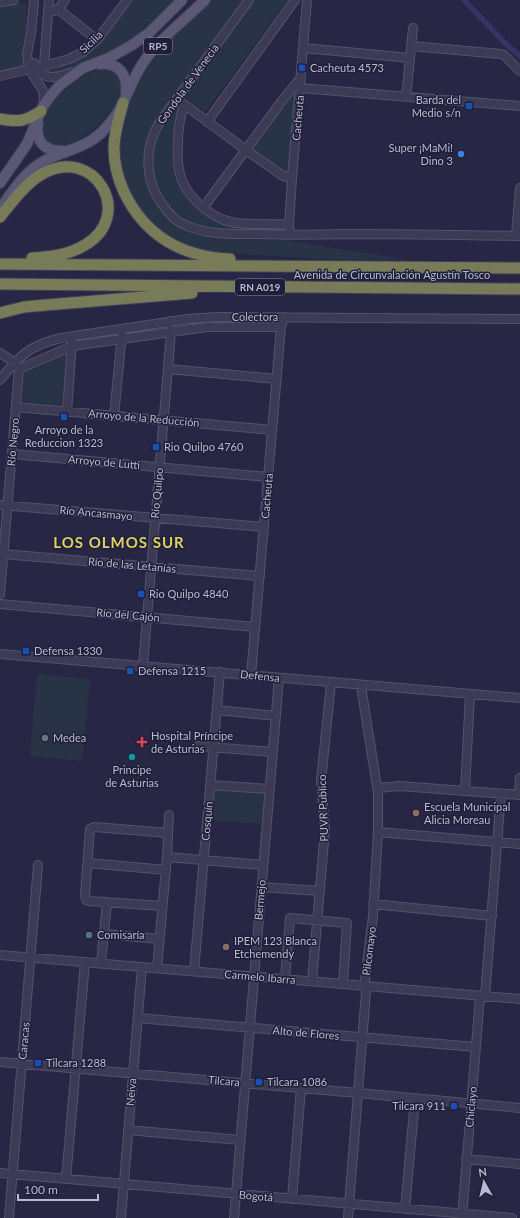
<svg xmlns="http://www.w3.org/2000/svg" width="520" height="1218" viewBox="0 0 520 1218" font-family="Lato,sans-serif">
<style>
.green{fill:#283446}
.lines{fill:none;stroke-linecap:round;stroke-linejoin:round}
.canal{stroke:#363366;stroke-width:5.5}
.minor-casing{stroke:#54536c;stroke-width:10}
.major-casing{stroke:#42415b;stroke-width:12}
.highway-casing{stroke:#403f59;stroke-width:13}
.minor{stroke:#3c3a54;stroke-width:8}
.major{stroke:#5a5874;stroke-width:10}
.highway{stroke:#787b57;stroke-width:11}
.transit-dot{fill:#1a4fb4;stroke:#201f3a;stroke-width:1.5}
.shop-dot{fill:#3f7fe0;stroke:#201f3a;stroke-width:1.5}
.worship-dot{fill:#6b7280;stroke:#201f3a;stroke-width:1.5}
.health-dot{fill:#e0444e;stroke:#201f3a;stroke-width:1.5}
.culture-dot{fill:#0f9aa8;stroke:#201f3a;stroke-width:1.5}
.education-dot{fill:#8d6e63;stroke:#201f3a;stroke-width:1.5}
.service-dot{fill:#5c6f8a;stroke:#201f3a;stroke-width:1.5}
.labels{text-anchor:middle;stroke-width:3;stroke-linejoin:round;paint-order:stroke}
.shield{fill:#201f3a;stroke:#8c8aa2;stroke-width:1}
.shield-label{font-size:10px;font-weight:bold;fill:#bab8ce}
.street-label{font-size:11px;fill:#bab8ce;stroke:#201f3a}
.poi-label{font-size:11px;fill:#bab8ce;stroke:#201f3a;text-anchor:start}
.district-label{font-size:15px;font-weight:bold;letter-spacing:1px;fill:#ddd064;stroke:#201f3a}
</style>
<rect width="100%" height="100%" fill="#272645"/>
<!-- green -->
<path class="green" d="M131,0H178L134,40L101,58L82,63L60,75H53L46,72L49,67C59,64 70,62 79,58C102,46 116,20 131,0Z
M208,0H247L155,125L146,144L144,167L146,182L151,195L163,212L179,227L194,234L216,239L284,240L404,259L339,260L207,252L194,250L168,237L143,215L127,190L117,150L123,117L135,89L155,55Z
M255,0H288L205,112L183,95Z
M26,2V66L0,72V5Z
M101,69C108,69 115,72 119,79C130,100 95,132 78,140C73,143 67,146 61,146C48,147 41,135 43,123C47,100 79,74 101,69Z
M296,90L289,172L285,174L250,148L293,91Z
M178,104L181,107L178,116L172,159L174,170L181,189L190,202L209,215L282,226V232C267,231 251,231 236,230C225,230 213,230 202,227C162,216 144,177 157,138C161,126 170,114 178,104Z
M66,353L63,406L22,401L24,371Z
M37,674L90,679L82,761L30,756Z
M215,787L267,791L265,824L213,821Z"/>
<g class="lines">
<!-- canal -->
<path class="canal" d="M464,0L507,45L520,56"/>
<!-- minor casing -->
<g class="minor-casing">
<path id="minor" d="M34,0L31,33L27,54L28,62L29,69L42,89L44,96L43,106
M249,0L159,123C143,151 145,183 165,208C170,215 177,222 185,225C207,235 231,234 254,234C284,235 314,235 345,234C403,234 462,235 520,236
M0,2L14,0
M58,9L97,40
M54,11L61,6L65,0
M411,46L501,54L504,55L520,71
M304,48L410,58
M34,63C41,82 58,78 73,72
M44,65L49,0
M0,76L59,62L69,59L83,52L97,40L127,0
M300,88L520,106
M406,97L413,28
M181,102L246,150L283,176L292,178
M184,104C180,117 178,130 178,143C176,172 181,190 204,208C211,214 221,220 231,222C237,224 245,223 252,224C264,224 276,224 289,225
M207,122L295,0
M203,208L281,102L297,82L301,79
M290,235L289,225L292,178L307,0
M516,236L520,188
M0,353L14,362L19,369L0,594
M19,369L72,346L207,327H281
M168,369L277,379
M0,380C19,356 30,345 61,338L188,319L217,317L520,319
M16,407L272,430
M67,412L72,342
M114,416L122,334
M12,454L268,477
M0,505L264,527
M3,554L260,576
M0,604L255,627
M0,654C173,668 347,684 520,698
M143,665L171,332L170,321
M251,675L281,327L284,317
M217,710L276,716
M198,746L272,752
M210,785L269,789
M378,788L399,786L520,795
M465,791L470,694
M519,795L520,778
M378,832L520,844
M167,857L263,865
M88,863L166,870
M261,887L320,891
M373,904L492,916
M162,906L89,901L86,900L85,895L90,829L95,827L168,833
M104,934L159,939
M0,955L520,999
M101,963L107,902
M157,968L167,857L169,815
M194,971L220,672
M285,979L290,918L347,923L343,984
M312,981L325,830L321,781L331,683
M485,996L501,794
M138,1018L475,1047
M0,1062L358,1093L520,1108
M128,1130L240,1140
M466,1159L520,1164
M0,1173L512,1218
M66,1179L85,962
M292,1199L301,1088
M405,1209L415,1099
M9,1218L38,865
M121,1218L142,967
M234,1218L279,678
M348,1218L366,992L365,980L373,916L378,832V793L361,686
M462,1218L480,996"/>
</g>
<!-- major casing -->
<g class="major-casing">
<path id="major" d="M99,64C119,62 128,75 126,94
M38,123C35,142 45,152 64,151
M0,183L27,144L43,106L52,94L60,85L83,68L109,58L132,45L149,33L182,0
M3,205C14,189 26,171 44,161C63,151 85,148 101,133C110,124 119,113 124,101C130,88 135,75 143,63C158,40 185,20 205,0"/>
</g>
<!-- highway casing -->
<g class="highway-casing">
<path id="highway" d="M123,103C119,118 114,133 114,148C114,163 118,179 124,192C145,236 183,257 230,259
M0,119C19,122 24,122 41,111
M0,217C12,202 25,184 42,174C94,144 136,215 85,245C69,255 50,257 32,258
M0,264L520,268
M0,284L520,289
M0,313L24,307L46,305L192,293"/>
</g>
<!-- minor -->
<use href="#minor" class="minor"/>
<!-- major -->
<use href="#major" class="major"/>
<!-- highway -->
<use href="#highway" class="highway"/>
</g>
<!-- markers -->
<g class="transit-dot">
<rect x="298" y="64" width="8" height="8" rx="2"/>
<rect x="465" y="102" width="8" height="8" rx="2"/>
<rect x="60" y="413" width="8" height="8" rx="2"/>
<rect x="152" y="443" width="8" height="8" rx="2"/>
<rect x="137" y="590" width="8" height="8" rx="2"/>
<rect x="22" y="647" width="8" height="8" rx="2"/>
<rect x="126" y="667" width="8" height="8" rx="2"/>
<rect x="34" y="1059" width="8" height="8" rx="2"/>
<rect x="255" y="1078" width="8" height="8" rx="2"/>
<rect x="450" y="1102" width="8" height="8" rx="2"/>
</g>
<circle class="shop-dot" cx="461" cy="154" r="4"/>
<circle class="worship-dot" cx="45" cy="738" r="4"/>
<path class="health-dot" d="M140 736h4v4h4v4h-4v4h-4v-4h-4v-4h4z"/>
<circle class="culture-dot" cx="132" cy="757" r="4"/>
<g class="education-dot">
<circle cx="416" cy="813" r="4"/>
<circle cx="226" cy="947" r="4"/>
</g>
<circle class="service-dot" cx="89" cy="935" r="4"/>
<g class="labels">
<!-- shield labels -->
<g class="shield">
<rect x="144" y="38" width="28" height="16" rx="3"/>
<rect x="235" y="279" width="50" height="16" rx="3"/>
</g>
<g class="shield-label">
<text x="158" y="50">RP5</text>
<text x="260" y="291">RN A019</text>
</g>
<!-- street labels -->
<g class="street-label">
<text transform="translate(91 42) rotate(-44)" y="4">Sicilia</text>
<text transform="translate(188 84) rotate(-54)" y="4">Gondola de Venecia</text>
<text transform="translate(298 118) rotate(-85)" y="4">Cacheuta</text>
<text x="392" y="279">Avenida de Circunvalación Agustín Tosco</text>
<text x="255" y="321">Colectora</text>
<text transform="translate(144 418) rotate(5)" y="4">Arroyo de la Reducción</text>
<text transform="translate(13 442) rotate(-85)" y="4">Río Negro</text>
<text transform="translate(104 462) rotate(5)" y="4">Arroyo de Lutti</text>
<text transform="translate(157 493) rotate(-85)" y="4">Río Quilpo</text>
<text transform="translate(267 496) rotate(-85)" y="4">Cacheuta</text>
<text transform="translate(96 513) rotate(5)" y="4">Río Ancasmayo</text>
<text transform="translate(132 565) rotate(5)" y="4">Río de las Letanías</text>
<text transform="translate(128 615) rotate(5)" y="4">Río del Cajón</text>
<text transform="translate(260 676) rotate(6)" y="4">Defensa</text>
<text transform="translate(323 808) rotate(-92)" y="4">PUVR Publico</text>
<text transform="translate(207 821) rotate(-85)" y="4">Cosquín</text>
<text transform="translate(260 900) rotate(-85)" y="4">Bermejo</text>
<text transform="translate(369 951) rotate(-83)" y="4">Pilcomayo</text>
<text transform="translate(260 977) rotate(5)" y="4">Carmelo Ibarra</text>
<text transform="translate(306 1033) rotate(5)" y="4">Alto de Flores</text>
<text transform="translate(24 1041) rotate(-85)" y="4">Caracas</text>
<text transform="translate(224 1081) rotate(5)" y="4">Tilcara</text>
<text transform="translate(131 1092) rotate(-85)" y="4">Neiva</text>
<text transform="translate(471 1107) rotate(-85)" y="4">Chiclayo</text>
<text transform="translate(256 1196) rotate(5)" y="4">Bogotá</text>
</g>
<!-- poi labels -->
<g class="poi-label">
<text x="310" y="72">Cacheuta 4573</text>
<text x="461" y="104" text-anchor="end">Barda del<tspan x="461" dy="13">Medio s/n</tspan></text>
<text x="453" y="152" text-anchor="end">Super ¡MaMi!<tspan x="453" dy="13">Dino 3</tspan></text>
<text x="64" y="434" text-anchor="middle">Arroyo de la<tspan x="64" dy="13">Reduccion 1323</tspan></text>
<text x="164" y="451">Rio Quilpo 4760</text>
<text x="149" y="598">Rio Quilpo 4840</text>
<text x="34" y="655">Defensa 1330</text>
<text x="138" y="675">Defensa 1215</text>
<text x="151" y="740">Hospital Príncipe<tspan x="151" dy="13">de Asturias</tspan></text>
<text x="53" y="742">Medea</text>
<text x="132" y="774" text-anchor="middle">Principe<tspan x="132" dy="13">de Asturias</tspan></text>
<text x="424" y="811">Escuela Municipal<tspan x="424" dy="13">Alicia Moreau</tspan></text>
<text x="97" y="939">Comisaría</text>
<text x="234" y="945">IPEM 123 Blanca<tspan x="234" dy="13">Etchemendy</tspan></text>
<text x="46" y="1067">Tilcara 1288</text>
<text x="267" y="1086">Tilcara 1086</text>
<text x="446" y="1110" text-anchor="end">Tilcara 911</text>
</g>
<!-- district labels -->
<g class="district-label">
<text x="119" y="548">LOS OLMOS SUR</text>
</g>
</g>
<!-- north arrow -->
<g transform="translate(484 1182) rotate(352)" stroke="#201f3a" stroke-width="3" paint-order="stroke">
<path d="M0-3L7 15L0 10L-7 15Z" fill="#bab8ce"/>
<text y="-6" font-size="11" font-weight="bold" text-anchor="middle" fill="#bab8ce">N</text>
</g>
<!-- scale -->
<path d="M18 1194v6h80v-6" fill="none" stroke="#bab8ce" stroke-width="2"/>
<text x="24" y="1194" font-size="12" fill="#bab8ce" stroke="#201f3a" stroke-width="3" paint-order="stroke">100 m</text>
</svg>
